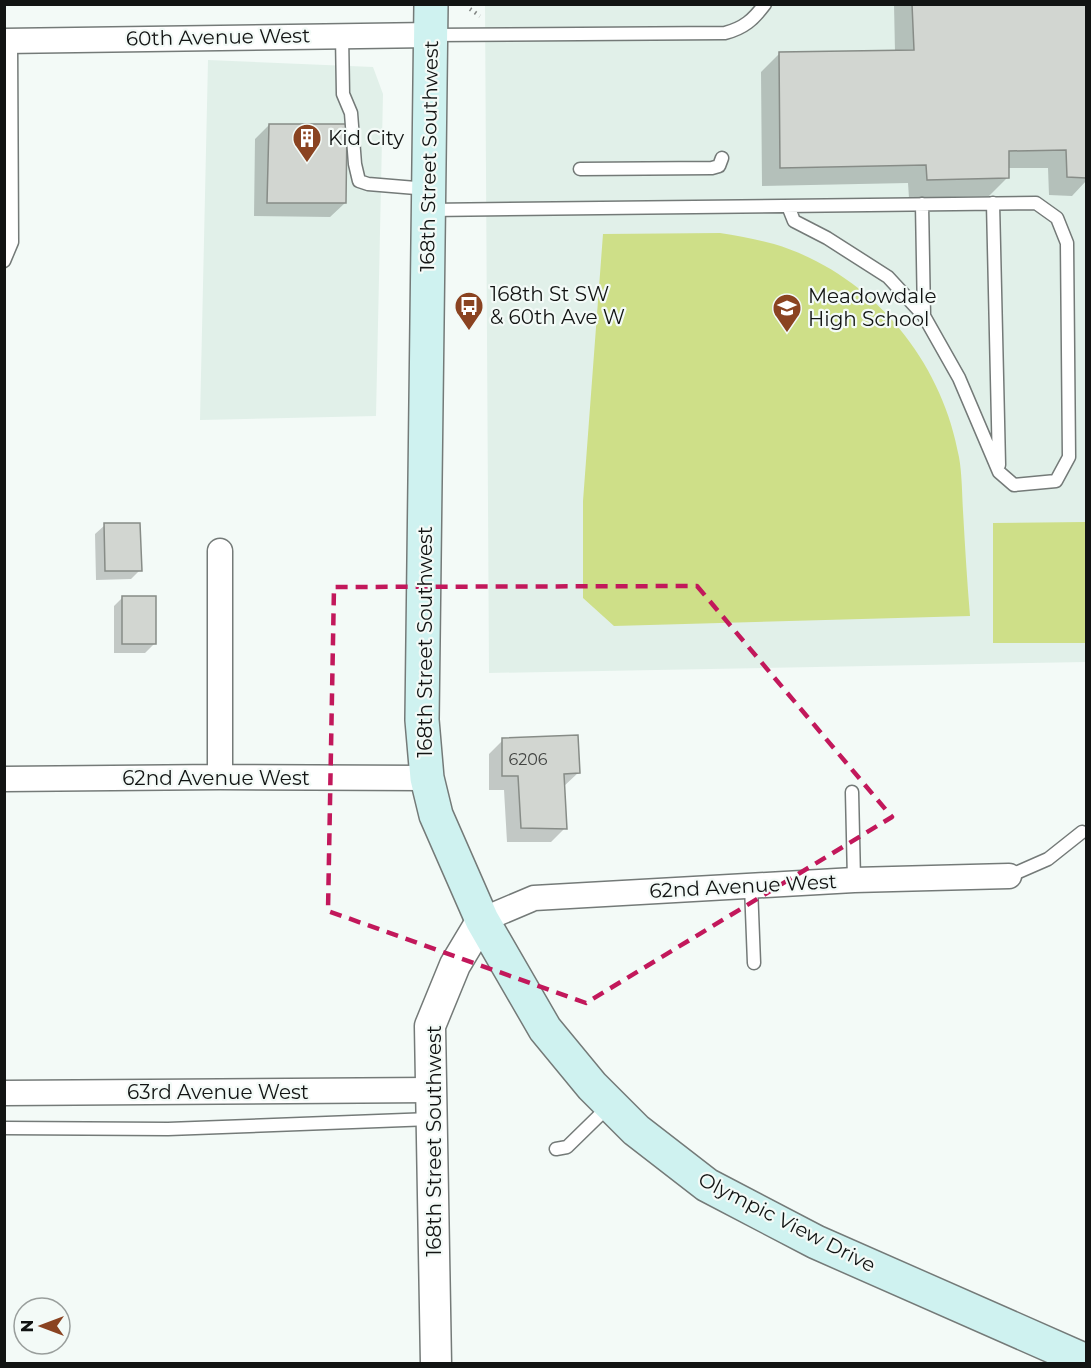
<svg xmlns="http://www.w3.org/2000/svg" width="1091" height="1368" viewBox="0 0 1091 1368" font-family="Montserrat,sans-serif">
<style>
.built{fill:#e1f0e9}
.green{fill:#cedf88}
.shadow{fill:#0003}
.building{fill:#d2d6d1;stroke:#878c87;stroke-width:1.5}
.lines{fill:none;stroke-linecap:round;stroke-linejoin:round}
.service-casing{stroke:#747a78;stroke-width:15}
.minor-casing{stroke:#747a78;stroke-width:27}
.tertiary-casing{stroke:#747a78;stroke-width:33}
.secondary-casing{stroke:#747a78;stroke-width:36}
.path{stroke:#838785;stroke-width:4;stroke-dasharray:1.5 4.5;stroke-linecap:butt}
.service{stroke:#fff;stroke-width:12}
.minor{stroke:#fff;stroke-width:24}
.tertiary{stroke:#fff;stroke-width:30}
.secondary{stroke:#cff2f0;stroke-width:33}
.marked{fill:none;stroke:#c2185b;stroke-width:4.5;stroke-dasharray:12 8;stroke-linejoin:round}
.labels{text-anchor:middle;stroke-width:4.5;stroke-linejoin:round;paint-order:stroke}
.number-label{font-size:16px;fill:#424442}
.street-label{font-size:20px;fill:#121413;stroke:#f3faf7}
.poi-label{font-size:20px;fill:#121413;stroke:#f3faf7;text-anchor:start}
</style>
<rect width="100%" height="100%" fill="#f3faf7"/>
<!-- built -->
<path class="built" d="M485,5H1086V662L489,673Z
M208,60L373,67L383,94L376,416L200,420Z"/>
<!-- green -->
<path class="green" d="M720,233C738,236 756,239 774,244C870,273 942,359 959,457C962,474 962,493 963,511C965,546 967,581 970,616L614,626L583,598V501L603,234Z
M1086,522V643H993V523Z"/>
<!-- shadow -->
<path class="shadow" d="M894,4H1086V181L1072,196L1049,195L1048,168H1008V177L989,196L909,198L908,183L762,186L761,72L779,54L895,52Z
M269,125L345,203L330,217L254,216L255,139Z
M105,525L140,570L131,579L96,580L95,534Z
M123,597L155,643L145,653H114V606Z
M503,740L578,773L563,787L565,828L551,842H507L504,790H489V754Z"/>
<!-- building -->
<path class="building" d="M912,4H1086V178L1067,177L1066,150L1009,151V178L927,180L926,165L780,168L779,52L914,50Z
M269,124H347L346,203H267Z
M104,523H140L142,571H105Z
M122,596H156V644H122Z
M578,735L580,773L564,774L567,829L521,828L518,776H502V738Z"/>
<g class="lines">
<!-- service casing -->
<g class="service-casing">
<path id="service" d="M342,35L343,94L351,113L355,164L359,181L368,184L428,189
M432,35L725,33C744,28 753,20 765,4
M580,169L712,168L719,166L722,158
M993,203L999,465
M922,204L924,316
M429,210L1036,203L1057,218L1067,243L1069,457L1056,481L1014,485L999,472L959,378L924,316L888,277L827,238L794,221L788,206
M4,261L12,242L11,40
M852,792L854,880
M1009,876L1048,859L1082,832
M751,886L754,963
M4,1128L168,1129L431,1119
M556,1149L567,1147L610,1105"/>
</g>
<!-- minor casing -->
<g class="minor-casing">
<path id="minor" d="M4,41L431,35
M220,551V777
M4,779L220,777L427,778
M482,920L534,898L854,880L1009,876
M4,1093L431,1090"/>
</g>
<!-- tertiary casing -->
<g class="tertiary-casing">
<path id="tertiary" d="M436,1364L430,1026L455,965L482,920"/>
</g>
<!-- secondary casing -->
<g class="secondary-casing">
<path id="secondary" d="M431,4L422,720L427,778L436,815L482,920L545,1029L592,1086L636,1130L707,1185L816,1242L1086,1361"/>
</g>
<!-- path -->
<path class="path" d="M470,9L480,16"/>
<!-- service -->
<use href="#service" class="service"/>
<!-- minor -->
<use href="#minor" class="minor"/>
<!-- tertiary -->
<use href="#tertiary" class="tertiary"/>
<!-- secondary -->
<use href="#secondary" class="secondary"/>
</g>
<!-- marked area -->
<path class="marked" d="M697,586L892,817L586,1003L328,911L334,587Z"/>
<!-- icons -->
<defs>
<g id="building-pin" transform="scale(1.5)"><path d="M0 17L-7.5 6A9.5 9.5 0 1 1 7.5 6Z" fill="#8a4321" stroke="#f3faf7"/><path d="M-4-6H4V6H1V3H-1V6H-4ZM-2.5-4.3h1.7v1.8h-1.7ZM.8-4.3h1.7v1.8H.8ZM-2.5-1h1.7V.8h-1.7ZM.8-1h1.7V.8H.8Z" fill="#fff"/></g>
<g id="bus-pin" transform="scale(1.5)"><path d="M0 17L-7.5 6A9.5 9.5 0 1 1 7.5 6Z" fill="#8a4321" stroke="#f3faf7"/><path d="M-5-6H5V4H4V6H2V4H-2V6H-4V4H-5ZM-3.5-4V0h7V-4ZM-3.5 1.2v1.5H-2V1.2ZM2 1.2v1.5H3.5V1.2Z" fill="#fff"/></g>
<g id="school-pin" transform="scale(1.5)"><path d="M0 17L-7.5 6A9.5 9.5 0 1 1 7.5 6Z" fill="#8a4321" stroke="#f3faf7"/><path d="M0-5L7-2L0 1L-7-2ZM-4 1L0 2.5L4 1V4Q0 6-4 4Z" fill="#fff"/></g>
</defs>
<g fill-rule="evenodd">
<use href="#building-pin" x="307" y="138"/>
<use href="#bus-pin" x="469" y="306"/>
<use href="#school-pin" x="787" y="308"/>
</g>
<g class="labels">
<!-- number labels -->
<g class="number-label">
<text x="528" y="765">6206</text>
</g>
<!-- street labels -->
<g class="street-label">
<text transform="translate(218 37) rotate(-1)" y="7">60th Avenue West</text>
<text transform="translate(429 156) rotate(-89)" y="7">168th Street Southwest</text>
<text transform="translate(425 642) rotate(-90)" y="7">168th Street Southwest</text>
<text x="216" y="785">62nd Avenue West</text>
<text transform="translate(743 886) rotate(-3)" y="7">62nd Avenue West</text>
<text x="218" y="1099">63rd Avenue West</text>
<text transform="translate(434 1141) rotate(-90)" y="7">168th Street Southwest</text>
<text transform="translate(787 1222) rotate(27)" y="7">Olympic View Drive</text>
</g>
<!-- poi labels -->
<g class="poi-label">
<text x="328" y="145">Kid City</text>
<text x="490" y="301">168th St SW<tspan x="490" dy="23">&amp; 60th Ave W</tspan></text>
<text x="808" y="303">Meadowdale<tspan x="808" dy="23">High School</tspan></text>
</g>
</g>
<!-- border -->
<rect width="1091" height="1368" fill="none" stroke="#121413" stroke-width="12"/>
<!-- north arrow -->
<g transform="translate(42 1326) rotate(270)"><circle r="28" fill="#f3faf7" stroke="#999e9c" stroke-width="1.5"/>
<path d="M0-4.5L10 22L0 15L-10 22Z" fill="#8a4321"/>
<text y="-9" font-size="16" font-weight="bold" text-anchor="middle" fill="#121413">N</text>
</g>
</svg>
